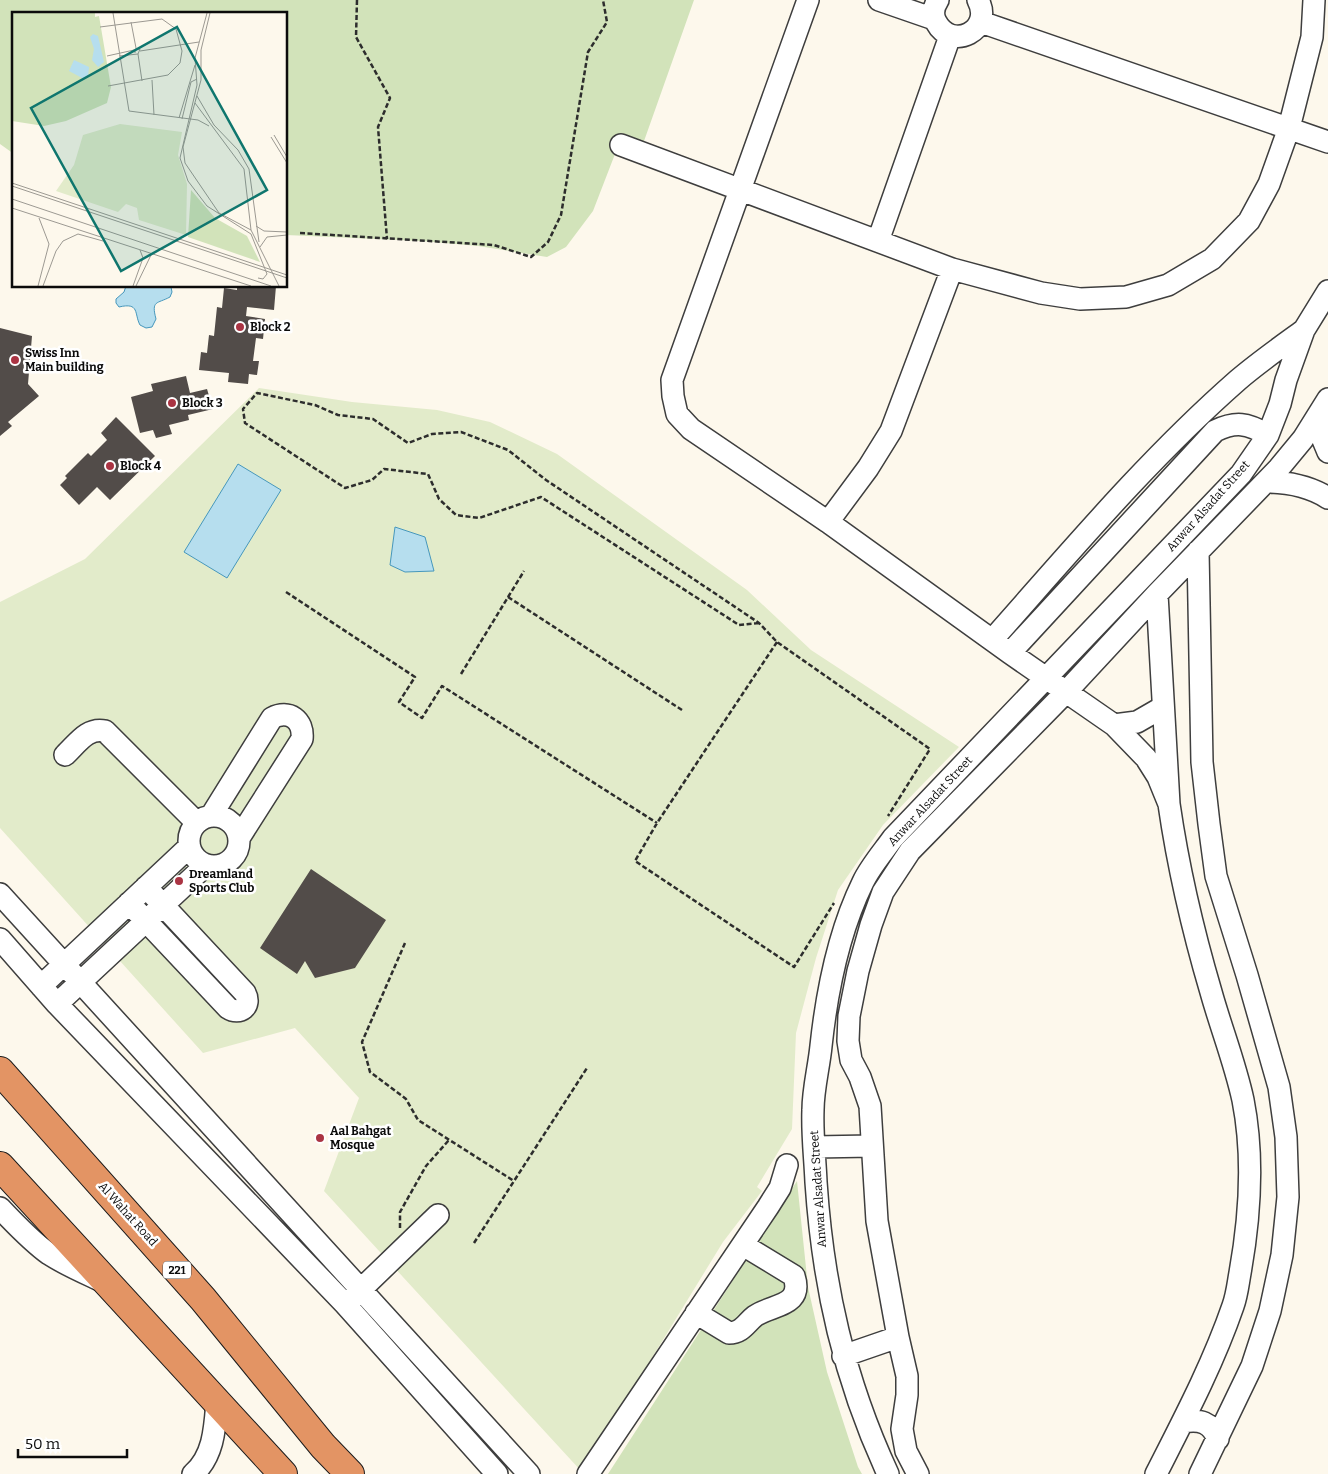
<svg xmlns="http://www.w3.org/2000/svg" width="1328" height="1474" viewBox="0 0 1328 1474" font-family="Bitter,serif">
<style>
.green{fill:#d2e3ba}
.pitch{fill:#e2ebca}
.water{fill:#b6deee;stroke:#4697bc}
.building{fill:#524c49}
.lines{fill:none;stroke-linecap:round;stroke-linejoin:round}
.minor-casing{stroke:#3e3e3e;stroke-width:24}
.highway-casing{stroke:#1c1c1c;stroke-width:30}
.path{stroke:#2d2d2d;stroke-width:2.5;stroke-dasharray:5 2.5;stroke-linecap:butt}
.minor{stroke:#fff;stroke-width:21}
.highway{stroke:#e39464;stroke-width:28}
.poi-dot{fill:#aa3443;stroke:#fff;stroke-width:2}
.labels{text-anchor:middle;stroke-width:5;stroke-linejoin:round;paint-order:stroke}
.shield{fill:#fff;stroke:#545454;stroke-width:1}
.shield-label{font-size:11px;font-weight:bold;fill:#0b0b0b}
.poi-label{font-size:12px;font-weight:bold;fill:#0b0b0b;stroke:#fff;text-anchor:start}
.street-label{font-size:12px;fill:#0b0b0b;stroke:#fff}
.inset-road{fill:none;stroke:#9c9992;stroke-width:1}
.view{fill:#0f766e;fill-opacity:0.15;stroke:#0f766e;stroke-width:2.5}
.inset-edge{fill:none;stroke:#0b0b0b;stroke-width:2.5}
</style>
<rect width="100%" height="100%" fill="#fdf8ec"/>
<!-- green -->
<path class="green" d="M0,0H694L638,158L615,154L593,211L566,247L547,257L478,246L422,241L286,235V14H14V154L0,144Z
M797,1181L808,1287L827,1372L858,1467L862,1474H608Z"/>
<!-- pitch -->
<path class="pitch" d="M259,388L352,402L437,410L490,422L557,454L747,590L811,650L959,747L883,825L838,890L816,958L796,1033L792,1129L757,1187L762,1191L723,1242L582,1472L324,1191L359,1098L295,1028L203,1053L0,828V602L85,559Z"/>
<!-- water -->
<path class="water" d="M126,286L171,287L172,292L170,297C157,304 151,300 156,319L152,327L146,328L140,325C134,314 140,302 119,307L116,303V299L124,292Z
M238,464L281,490L227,578L184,552Z
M395,527L425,537L434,571L405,572L390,565Z"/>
<!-- building -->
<path class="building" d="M237,286H276L274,310L247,307L246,316L265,319L263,339L256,338L253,361H259L257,375L249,374L248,384L228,382L229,373L199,370L201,352L207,353L209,335L214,336L217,307L222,308L224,288L237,290Z
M0,328L32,336L28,384L39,396L8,422L12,426L0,436Z
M186,376L190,393L207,389L213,409L188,415L189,420L169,425L172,434L156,438L153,430L140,433L131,397L153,391L151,384Z
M116,417L155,456L110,500L97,487L79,505L60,485L67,478L65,476L88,453L91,456L107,440L101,433Z
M311,869L386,920L355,968L315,978L305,961L297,974L260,948Z"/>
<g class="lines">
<!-- minor casing -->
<g class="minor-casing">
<path id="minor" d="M808,0L672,380L673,396L677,414L691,429L828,522L1010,653L1114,725L1146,758L1158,777L1169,804
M879,0L934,19
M938,0C934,6 932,15 936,22C952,52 994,30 978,0
M981,22L1328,142
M621,145L952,269L1041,293L1080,299L1126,297L1168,285L1212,259L1249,221L1269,184L1289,128L1312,37L1314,0
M878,241L950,36
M1318,417L1323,440L1328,452
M1266,482C1288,482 1309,486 1328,498
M828,522L868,468L891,431L952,269
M1198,551L1202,762L1209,824L1216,876L1247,975L1279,1087L1286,1137L1288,1197L1282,1255L1270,1311L1252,1366L1200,1474
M992,640C1071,551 1148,459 1238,380C1259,362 1282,346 1304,330
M1010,653L1215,431C1236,421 1247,423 1268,435
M1114,725L1137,722L1163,707
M65,755C77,744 87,727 105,731L196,822
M189 841a25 25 0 1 1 50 0a25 25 0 1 1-50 0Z
M211,816L272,718C289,709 304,720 302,739L239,838
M0,894L529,1474
M129,903L228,1008C240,1016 252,1006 245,993L146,887
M0,939L57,1004L345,1304L497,1474
M41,986L189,847
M57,1004L206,865
M814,1147L872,1146
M0,1208C15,1224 31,1241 49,1254C66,1265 85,1273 102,1281
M351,1299L438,1215
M696,1313L729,1333C742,1333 746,1323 755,1316C772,1304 804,1307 794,1276L743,1245
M843,1356L898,1337
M1183,1422C1200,1419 1211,1422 1218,1439
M193,1474C214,1456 215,1427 217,1401
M588,1474L768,1207L780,1188L787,1165
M888,1474C844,1379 823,1286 816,1182C815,1158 812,1134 813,1110C813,1089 819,1067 821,1046C827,990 838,933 863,882C870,867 883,852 893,838L1241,474L1268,435L1280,404L1286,380L1304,330L1328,291
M918,1474L906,1451L902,1429L907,1395V1376L898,1337L877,1221L870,1106L860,1077L851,1060L848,1041L849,1016L858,971L871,925L883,892L910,851L1066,692L1157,594L1279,468L1303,439L1328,399
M1156,1474C1184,1419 1213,1364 1233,1306C1237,1295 1238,1284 1240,1273C1250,1217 1254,1156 1243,1100C1235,1063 1221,1028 1211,992C1193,931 1178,866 1169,804L1157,594"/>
</g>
<!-- highway casing -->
<g class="highway-casing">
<path id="highway" d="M0,1071L203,1299L323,1446L350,1474
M0,1166L283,1474"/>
</g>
<!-- path -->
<path class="path" d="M357,0L356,37L390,98L378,127L387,239
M300,233L494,245L531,257L548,242L561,215L588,52L607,22L603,0
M286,592L415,677L399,702L422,718L442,686L657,823
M508,597L682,710
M759,623L739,625L541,497L479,518L456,515L439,499L428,474L384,469L372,480L345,488L245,423L243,409L257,393L315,405L338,415L373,419L408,443L432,434L461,432L508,450L546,480L759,623L777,642L930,749L888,816
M777,642L657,823L635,861L794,967L834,903
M461,674L524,571
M405,943L362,1042L370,1072L406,1099L418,1120L514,1181
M400,1228V1212L426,1166L449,1140
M474,1243L587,1068"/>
<!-- minor -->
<use href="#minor" class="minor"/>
<!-- highway -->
<use href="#highway" class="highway"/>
</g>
<!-- markers -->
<g class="poi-dot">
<circle cx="240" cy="327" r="5"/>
<circle cx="15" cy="360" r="5"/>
<circle cx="172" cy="403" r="5"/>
<circle cx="110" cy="466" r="5"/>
<circle cx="179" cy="881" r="5"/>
<circle cx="320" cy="1138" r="5"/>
</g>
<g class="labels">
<!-- shield labels -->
<rect class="shield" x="163" y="1261.5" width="28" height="17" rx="4"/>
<g class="shield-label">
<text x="177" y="1274">221</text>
</g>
<!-- poi labels -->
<g class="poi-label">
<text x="250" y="331">Block 2</text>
<text x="25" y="357">Swiss Inn<tspan x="25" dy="14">Main building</tspan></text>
<text x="182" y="407">Block 3</text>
<text x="120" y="470">Block 4</text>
<text x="189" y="878">Dreamland<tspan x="189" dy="14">Sports Club</tspan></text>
<text x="330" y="1135">Aal Bahgat<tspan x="330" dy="14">Mosque</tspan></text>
</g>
<!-- street labels -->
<g class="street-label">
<text transform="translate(1208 506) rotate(-48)" y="4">Anwar Alsadat Street</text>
<text transform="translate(930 801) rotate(-47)" y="4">Anwar Alsadat Street</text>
<text transform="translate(818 1189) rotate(-94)" y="4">Anwar Alsadat Street</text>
<text transform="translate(128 1214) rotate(48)" y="4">Al Wahat Road</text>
</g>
</g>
<!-- overview -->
<g transform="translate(12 12)">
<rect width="275" height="275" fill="#fdf8ec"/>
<path d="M0,1H83V5L87,4L99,75L95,91L54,109L32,114L0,109ZM179,178L203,206L235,224L248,250L176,225Z" fill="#d2e3ba"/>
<path d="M108,112L170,120L166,143L175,172L174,223L127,208L125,196L114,192L106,200L44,179L62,153L71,123Z" fill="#e2ebca"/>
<path d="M81,22L86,24L92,50L86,55L80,48L82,37L78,25ZM62,48L77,55L76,65L72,67L57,59Z" fill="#b6deee"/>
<path class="inset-road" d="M101,1L117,99L186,108L197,114M195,1L183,46L185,73L168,146L176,169L195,194L239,222L255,262L251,267L246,266M198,1L189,38V68L171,135L173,151L207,201L239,218L267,274M119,10L124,36M88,15L150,7L164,17L170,39L168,51L156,63L96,74M128,39L187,30M126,42L130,69M95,44L122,38M107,44L126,42L128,37H123V41M140,68L142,103M185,84L202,113L226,138L237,157L247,230M183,91L232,157L239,218M167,106L183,53M170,107L179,70L185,67M262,123L275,145M259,125L275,151M0,171L275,263M0,174L275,266M0,187L259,274M0,196L239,274M244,214L252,219L275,220M248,235L255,225L275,223M26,274L37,232L27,206M31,274L44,239L51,229L66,222L91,229M121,274L131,246L128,238M124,274L139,243"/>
<path class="view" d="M165,15L255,178L109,259L19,96Z"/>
<rect width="275" height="275" class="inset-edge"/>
</g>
<!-- scale -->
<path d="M18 1449v8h109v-8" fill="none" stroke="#0b0b0b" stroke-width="2.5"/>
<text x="25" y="1449" font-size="15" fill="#0b0b0b" stroke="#ffffff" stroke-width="4" paint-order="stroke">50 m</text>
</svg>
